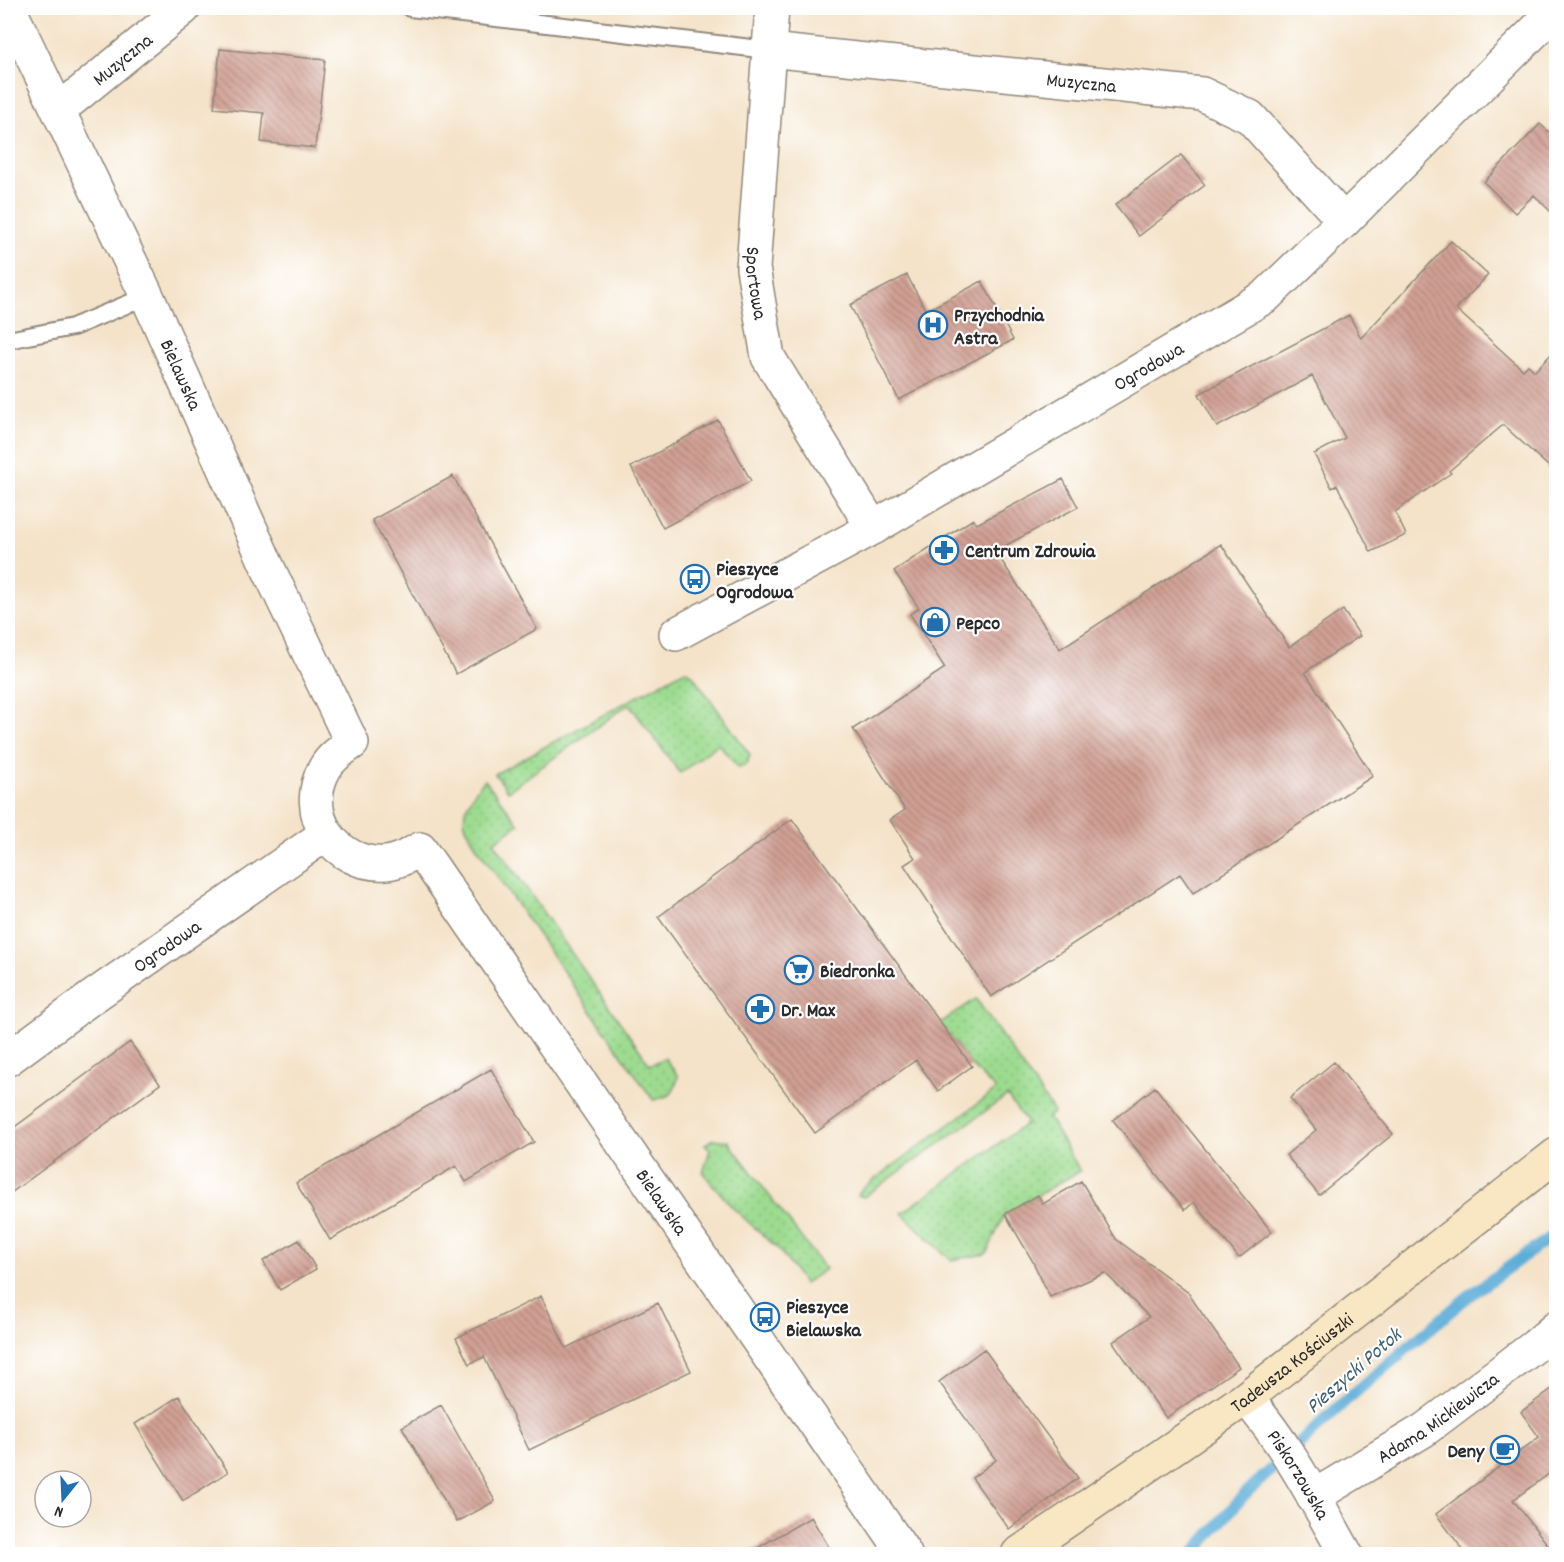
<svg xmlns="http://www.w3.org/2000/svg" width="1564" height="1562" viewBox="0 0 1564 1562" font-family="Dekko,sans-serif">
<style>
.grass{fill:url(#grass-dots);stroke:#64835e;stroke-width:1.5}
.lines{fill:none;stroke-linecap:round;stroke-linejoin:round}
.stream{stroke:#5dadd8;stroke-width:12}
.building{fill:url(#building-back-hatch)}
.service-casing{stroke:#90877a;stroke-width:20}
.minor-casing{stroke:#90877a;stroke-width:36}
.tertiary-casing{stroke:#90877a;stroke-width:36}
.secondary-casing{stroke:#90877a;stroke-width:36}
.service{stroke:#fff;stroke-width:16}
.minor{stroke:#fff;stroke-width:33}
.tertiary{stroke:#fff;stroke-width:33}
.secondary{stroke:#f9e7c3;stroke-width:33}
.labels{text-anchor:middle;stroke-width:4.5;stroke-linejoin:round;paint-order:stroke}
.street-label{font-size:20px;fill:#2b2b2b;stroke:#fff}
.poi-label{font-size:20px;font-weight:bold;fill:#2b2b2b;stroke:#fff;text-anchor:start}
.water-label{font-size:21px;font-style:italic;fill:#3f5f70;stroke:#fff}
</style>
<defs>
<pattern id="grass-dots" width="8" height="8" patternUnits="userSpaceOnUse" patternTransform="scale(1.5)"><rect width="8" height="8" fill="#9ddb90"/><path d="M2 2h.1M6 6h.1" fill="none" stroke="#87bc7c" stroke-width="1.8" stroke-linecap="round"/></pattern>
<pattern id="building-back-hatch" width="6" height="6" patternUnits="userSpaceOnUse" patternTransform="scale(1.5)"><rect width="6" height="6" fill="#d1a094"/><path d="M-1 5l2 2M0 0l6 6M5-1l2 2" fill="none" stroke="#aa8379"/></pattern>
</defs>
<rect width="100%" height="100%" fill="#fff"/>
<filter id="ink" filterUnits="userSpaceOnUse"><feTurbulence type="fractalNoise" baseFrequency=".0167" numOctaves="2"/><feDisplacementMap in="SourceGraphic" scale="12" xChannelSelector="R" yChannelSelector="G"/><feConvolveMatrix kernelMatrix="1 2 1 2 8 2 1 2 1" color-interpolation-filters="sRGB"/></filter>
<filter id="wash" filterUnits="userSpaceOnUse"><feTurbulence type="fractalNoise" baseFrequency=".008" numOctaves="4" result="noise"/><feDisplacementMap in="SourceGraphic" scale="24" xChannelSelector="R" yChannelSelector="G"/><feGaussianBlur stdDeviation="1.35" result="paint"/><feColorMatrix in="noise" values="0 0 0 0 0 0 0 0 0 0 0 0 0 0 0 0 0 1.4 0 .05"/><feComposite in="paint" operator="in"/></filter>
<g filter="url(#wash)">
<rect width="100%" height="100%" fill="#f4e3c9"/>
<!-- grass -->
<path class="grass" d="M685,670L692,674L750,755L747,764L739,768L718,744L680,773L629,704L508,791L495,774Z
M485,780L519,824L494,842L650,1065L665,1058L678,1076C674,1095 672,1096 653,1100L476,846C473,839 467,831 465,824C461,810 475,789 485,780Z
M976,999L1054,1112L1048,1117L1080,1171L1005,1214L986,1254L951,1260L902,1213L1027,1123L1007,1096L864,1197L857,1195L863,1188L996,1090L972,1066L940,1023Z
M713,1139L728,1141L825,1269L804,1284L780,1251L732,1207L703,1173L710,1150L705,1144Z"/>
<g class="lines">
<!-- stream -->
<path class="stream" d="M1193,1554L1243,1496L1344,1402L1466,1298L1556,1233"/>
</g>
<g id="blocks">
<!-- building -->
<path class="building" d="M220,49L325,60L315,148L261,142L264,113L214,108Z
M1540,124L1557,139V218L1534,195L1515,213L1484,182Z
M1181,155L1205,185L1139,236L1115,205Z
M1451,241L1488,275L1456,309L1523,370L1528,365L1535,371L1557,348V474L1503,425L1449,471L1451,473L1395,512L1406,535L1371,552L1337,485L1332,488L1314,454L1345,438L1312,376L1217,427L1199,394L1349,315L1361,338Z
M907,275L926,311L982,281L1013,340L899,400L850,305Z
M718,420L751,481L663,528L631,467Z
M453,476L537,629L456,674L372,520Z
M1063,479L1078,507L995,551L1060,649L1221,544L1289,647L1343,610L1360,636L1305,672L1373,776L1193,893L1180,874L991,997L904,865L915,858L890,820L905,810L853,729L945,668L910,614L919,608L894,571L973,519L977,524Z
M792,819L972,1066L938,1091L916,1060L815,1133L658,917Z
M130,1042L160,1084L8,1195V1132Z
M1334,1062L1393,1134L1319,1195L1286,1155L1316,1130L1290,1098Z
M491,1069L534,1142L466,1182L456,1166L330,1240L296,1183Z
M1155,1087L1272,1232L1239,1258L1194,1202L1185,1210L1113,1120Z
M1081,1181L1116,1239L1190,1294V1296L1239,1367L1166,1418L1113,1342L1149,1317L1105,1273L1050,1297L1032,1260L1005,1214L1038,1195L1043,1204Z
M299,1240L316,1269L280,1290L263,1261Z
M541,1296L566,1348L658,1303L691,1371L529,1450L484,1357L469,1364L456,1338Z
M984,1349L1078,1478L1009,1529L972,1478L996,1460L939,1382Z
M1557,1385V1468L1513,1500L1555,1554H1466L1436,1514L1539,1437L1521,1412Z
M179,1396L228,1472L183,1501L135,1424Z
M441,1405L495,1501L457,1522L402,1427Z
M811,1517L833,1554H747Z"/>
</g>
</g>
<g filter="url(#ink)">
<use href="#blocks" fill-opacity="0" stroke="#90877a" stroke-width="1.5"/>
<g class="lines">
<!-- service casing -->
<g class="service-casing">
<path id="service" d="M410,8L768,50
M8,340L73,327L147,296"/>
</g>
<!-- minor casing -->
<g class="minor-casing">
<g id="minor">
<path id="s1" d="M772,8L753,268L768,357L873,528"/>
<path id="s2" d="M768,50L1202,94L1250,117L1344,221"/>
<path id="s3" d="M59,110L184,8"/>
<path id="s4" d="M1313,1497L1424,1430L1535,1346L1556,1328"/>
</g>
</g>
<!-- tertiary casing -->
<g class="tertiary-casing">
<g id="tertiary">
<path id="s5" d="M9,8L147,296L269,570L352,743C342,750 331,757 325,768C299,813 335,867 386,863C399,862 410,855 420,849L905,1554"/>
<path id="s6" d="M676,634L873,528L1266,296L1344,221L1543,23L1556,11"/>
<path id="s7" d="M8,1059L91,998L326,834"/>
<path id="s8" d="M1246,1398C1287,1444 1316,1501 1346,1554"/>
</g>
</g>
<!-- secondary casing -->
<g class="secondary-casing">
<g id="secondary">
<path id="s9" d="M1018,1554L1246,1398L1556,1155"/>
</g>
</g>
<!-- service -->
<use href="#service" class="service"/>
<!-- minor -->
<use href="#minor" class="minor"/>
<!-- tertiary -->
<use href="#tertiary" class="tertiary"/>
<!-- secondary -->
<use href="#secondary" class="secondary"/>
</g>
</g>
<!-- icons -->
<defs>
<g id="hospital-ring" transform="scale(1.5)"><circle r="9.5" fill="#fff" stroke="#1f6fb2" stroke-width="1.5"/><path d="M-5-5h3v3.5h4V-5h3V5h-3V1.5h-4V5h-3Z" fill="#1f6fb2"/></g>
<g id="pharmacy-ring" transform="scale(1.5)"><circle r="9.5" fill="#fff" stroke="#1f6fb2" stroke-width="1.5"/><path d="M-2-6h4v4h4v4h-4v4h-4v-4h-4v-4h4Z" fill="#1f6fb2"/></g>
<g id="bus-ring" transform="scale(1.5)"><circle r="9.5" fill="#fff" stroke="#1f6fb2" stroke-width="1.5"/><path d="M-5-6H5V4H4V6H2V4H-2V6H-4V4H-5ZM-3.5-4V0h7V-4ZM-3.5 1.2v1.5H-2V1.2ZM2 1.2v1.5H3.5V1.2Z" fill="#1f6fb2"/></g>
<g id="shop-ring" transform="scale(1.5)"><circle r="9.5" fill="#fff" stroke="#1f6fb2" stroke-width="1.5"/><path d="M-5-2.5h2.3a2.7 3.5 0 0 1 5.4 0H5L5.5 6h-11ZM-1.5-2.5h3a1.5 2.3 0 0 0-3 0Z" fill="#1f6fb2"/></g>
<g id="supermarket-ring" transform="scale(1.5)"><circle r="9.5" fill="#fff" stroke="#1f6fb2" stroke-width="1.5"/><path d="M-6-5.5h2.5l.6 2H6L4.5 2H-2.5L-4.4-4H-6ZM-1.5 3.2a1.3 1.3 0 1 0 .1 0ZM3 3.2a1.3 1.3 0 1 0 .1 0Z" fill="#1f6fb2"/></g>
<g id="cafe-ring" transform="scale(1.5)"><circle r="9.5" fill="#fff" stroke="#1f6fb2" stroke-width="1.5"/><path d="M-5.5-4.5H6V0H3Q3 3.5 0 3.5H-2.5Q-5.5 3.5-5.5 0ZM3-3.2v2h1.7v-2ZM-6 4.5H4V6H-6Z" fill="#1f6fb2"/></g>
</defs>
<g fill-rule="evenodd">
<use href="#hospital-ring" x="933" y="325"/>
<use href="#pharmacy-ring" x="944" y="550"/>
<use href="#bus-ring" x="695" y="579"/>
<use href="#shop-ring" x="935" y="622"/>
<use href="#supermarket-ring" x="799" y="970"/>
<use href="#pharmacy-ring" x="760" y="1009"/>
<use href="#bus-ring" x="765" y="1317"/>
<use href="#cafe-ring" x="1505" y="1450"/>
</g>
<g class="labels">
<!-- street labels -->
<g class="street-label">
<text dy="7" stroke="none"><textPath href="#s3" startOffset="81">Muzyczna</textPath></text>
<text dy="7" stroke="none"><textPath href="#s2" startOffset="315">Muzyczna</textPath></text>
<text dy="7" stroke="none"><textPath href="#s1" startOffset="276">Sportowa</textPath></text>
<text dy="7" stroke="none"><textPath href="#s6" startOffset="543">Ogrodowa</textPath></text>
<text dy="7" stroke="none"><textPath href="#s5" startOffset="405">Bielawska</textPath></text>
<text dy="7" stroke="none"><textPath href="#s7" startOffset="195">Ogrodowa</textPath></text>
<text dy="7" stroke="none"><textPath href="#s5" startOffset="1452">Bielawska</textPath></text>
<text dy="7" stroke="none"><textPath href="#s9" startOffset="334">Tadeusza Kościuszki</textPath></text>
<text dy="7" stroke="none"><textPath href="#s4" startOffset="148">Adama Mickiewicza</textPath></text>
<text dy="7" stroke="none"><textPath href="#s8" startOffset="93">Piskorzowska</textPath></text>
</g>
<!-- poi labels -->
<g class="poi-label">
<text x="954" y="321">Przychodnia<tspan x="954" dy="23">Astra</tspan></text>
<text x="965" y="557">Centrum Zdrowia</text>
<text x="716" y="575">Pieszyce<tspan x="716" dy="23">Ogrodowa</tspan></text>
<text x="956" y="629">Pepco</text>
<text x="820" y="977">Biedronka</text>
<text x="781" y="1016">Dr. Max</text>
<text x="786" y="1313">Pieszyce<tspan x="786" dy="23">Bielawska</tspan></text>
<text x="1484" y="1457" text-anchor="end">Deny</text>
</g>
<!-- water labels -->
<g class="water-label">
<text transform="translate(1353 1370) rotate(-41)" y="7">Pieszycki Potok</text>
</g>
</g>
<!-- margin -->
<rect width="1564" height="1562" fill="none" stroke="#fff" stroke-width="30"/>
<!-- north arrow -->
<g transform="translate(63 1499) rotate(198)"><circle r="28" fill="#ffffff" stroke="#aaaaaa" stroke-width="1.5"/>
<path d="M0-4.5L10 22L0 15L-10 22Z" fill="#1f6fb2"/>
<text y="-9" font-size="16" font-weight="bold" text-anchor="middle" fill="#2b2b2b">N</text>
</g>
</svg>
